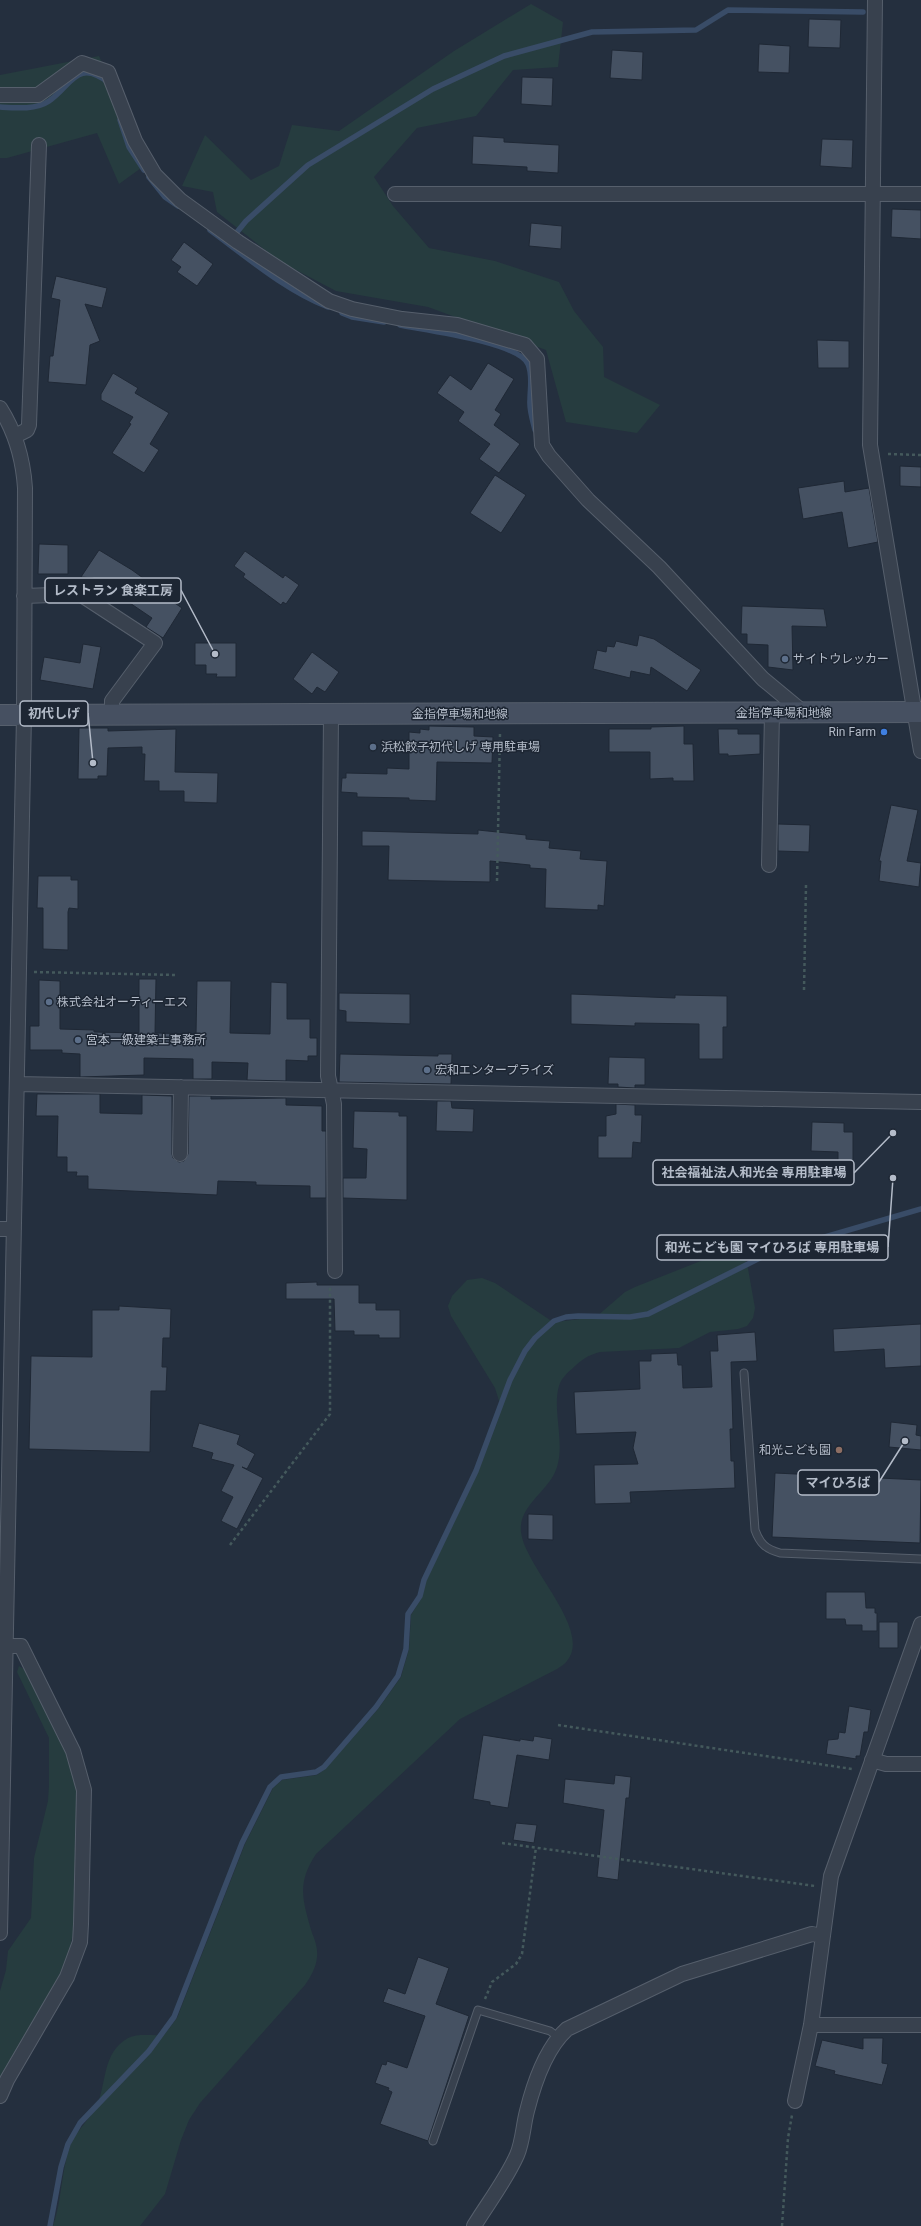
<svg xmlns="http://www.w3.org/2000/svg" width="921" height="2226" viewBox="0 0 921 2226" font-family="Roboto,'Noto Sans JP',sans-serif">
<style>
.green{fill:#263c3f}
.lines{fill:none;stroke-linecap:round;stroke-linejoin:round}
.stream{stroke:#394c67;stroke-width:5.5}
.building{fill:#455162;stroke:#1f2835}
.service-casing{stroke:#565f6c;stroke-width:9}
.minor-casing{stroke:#565f6c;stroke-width:16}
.secondary-casing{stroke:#565f6c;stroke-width:22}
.path{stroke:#44595c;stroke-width:2.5;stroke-dasharray:3 3;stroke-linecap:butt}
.service{stroke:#38414e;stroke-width:7}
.minor{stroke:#38414e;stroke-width:14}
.secondary{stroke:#465061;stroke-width:20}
.service-dot{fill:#5c6f8a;stroke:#1d2633;stroke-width:1.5}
.shop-dot{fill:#3f7fe0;stroke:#1d2633;stroke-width:1.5}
.education-dot{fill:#8d6e63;stroke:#1d2633;stroke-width:1.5}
.labels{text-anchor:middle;stroke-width:3;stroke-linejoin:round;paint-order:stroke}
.poi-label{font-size:12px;fill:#b4bcc9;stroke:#1d2633;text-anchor:start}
.street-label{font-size:12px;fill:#b4bcc9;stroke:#1d2633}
.leader{fill:none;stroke:#b4bcc9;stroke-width:1.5}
.callout-dot{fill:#b4bcc9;stroke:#1d2633;stroke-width:1.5}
.callout{fill:#1d2633;stroke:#b4bcc9;stroke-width:1.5}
.callout-label{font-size:13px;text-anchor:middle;font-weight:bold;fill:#b4bcc9}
</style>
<rect width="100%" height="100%" fill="#242f3e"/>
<!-- green -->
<path class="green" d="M531,4L563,22L558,67L513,70L476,116L417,128L374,177L393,206L429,248L495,261L559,282L574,311L603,347L604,377L660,405L637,433L566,422L546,350L428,307L336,291L279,261L217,212L213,192L182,186L205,135L251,180L279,166L292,125L339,131L454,51Z
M99,56L148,163L119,184L97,133L7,158H0V75Z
M726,1251H735L742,1255L747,1263L755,1308L753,1318L747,1326L738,1329L710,1332L679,1348L600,1352C588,1355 581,1360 572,1369C567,1373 561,1379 559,1386C552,1409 565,1442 557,1467C550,1491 518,1505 521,1532C524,1566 593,1630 567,1661C565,1664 560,1667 557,1669L460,1719L316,1854C296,1884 303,1901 312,1933C315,1940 318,1949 317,1957C316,1968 311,1976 305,1985L200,2103L189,2120L181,2140L165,2194L140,2226H53C62,2200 61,2172 70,2146C76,2130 90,2120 97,2105C107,2082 102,2053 128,2038C138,2033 152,2036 164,2035L177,2018L245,1844L273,1788L282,1780L317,1775L325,1769L378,1709L401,1677L409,1649L411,1615L422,1597L426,1581L478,1472L498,1420L500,1404L495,1388L451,1316L448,1306L452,1296L467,1280L482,1278L495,1283L550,1320L556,1322L596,1317L625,1292L635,1287Z
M19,1666L24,1669L67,1754L77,1790L75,1923L68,1958L61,1974L0,2079V1991L6,1970L8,1951L31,1918L34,1858L48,1801L49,1786V1738L17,1672Z"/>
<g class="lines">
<!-- stream -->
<path class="stream" d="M0,107C15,108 36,110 49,101C72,85 77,58 109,83
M120,120L129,147L144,170
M149,177L165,197L178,206
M210,230C248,258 285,290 328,307
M233,237L246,221L308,165L433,89L504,56L592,32L696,30L728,10L863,12
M342,313L352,317L384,322
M400,325C425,330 518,342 528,364C533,375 530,388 530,400C529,410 533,421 535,430
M50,2226L61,2167L68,2144L80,2123L149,2051L174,2017L242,1843L270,1787L281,1777L316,1772L324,1767L376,1707L398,1676L406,1649L408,1614L420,1596L424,1580L476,1471L510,1380L525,1351L535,1338L554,1321L566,1317L578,1316L630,1317L648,1314L770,1253L921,1209"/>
</g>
<!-- building -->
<path class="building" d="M809,19L841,20L840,48L808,47Z
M759,44L790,46L789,73L758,72Z
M612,50L643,52L642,80L610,78Z
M522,77L553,78L552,106L521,104Z
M473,136L504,138V142L559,145L558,173L527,171V167L472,164Z
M822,139L853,140L852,168L820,166Z
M892,209L921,210V239L891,237Z
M531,223L562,226L561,249L529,246Z
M184,242L213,264L197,286L177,272L181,267L171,260Z
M56,276L107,288L102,308L85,304L100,341L90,345L86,385L48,382L50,356H53L60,300L51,298Z
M817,340L849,341V368H818Z
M488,363L514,379L495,410L501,414L494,425L520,444L499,473L479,459L490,444L458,421L464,412L437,393L450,375L471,390Z
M113,373L138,388L135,393L169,413L150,444L159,450L144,473L112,453L131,424L129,423L133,417L101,400V394Z
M900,466L921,467V487L900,486Z
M495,475L526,495L501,533L470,513Z
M844,481L845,492L869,488L878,542L848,548L842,512L803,519L798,488Z
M39,544L68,545V574H38Z
M99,550L132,570L161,591L160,593L182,608L163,638L146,627L152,618L93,578L81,577Z
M245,551L283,578L285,575L299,585L286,604L283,602L281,605L243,577L245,574L234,566Z
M742,606L824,609L827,627L792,626L793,670L768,667V645L747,644V634H741Z
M639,635L654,639L701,670L687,691L651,667L650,675L631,671L630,678L593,669L597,650L606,652L607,646L614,647L616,641L637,646Z
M195,643H236V677H216L217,674H206V665H195Z
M83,644L101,647L93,689L40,680L44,657L80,663Z
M312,652L339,672L325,692L317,687L312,694L293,679Z
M429,726L474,727V736L493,737L492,763L437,762L436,801L409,800V798L357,797V793L341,792L342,778H346V773L387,774V768L409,769V732L420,733V729L429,730Z
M684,726V744H693L694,781H673V778L650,779V752H609V729H651V727Z
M79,728H108V731L176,729L175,772L218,773L217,803L184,802V791H159V781H144L145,754H142V747L108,748L107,776H98V779H78Z
M718,729H738V734H760V754L728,756V754H719Z
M891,805L918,810L907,861L921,863L919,887L879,881L881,861H879Z
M778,824L810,825L809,852L778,851Z
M478,830L526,835V839L550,841L549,848L581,851L580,859L607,861L604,906L598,905V910L545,908L546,869L530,868V865L490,861V882L388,880L389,846H362V831L478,834Z
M38,876H71V880H78V909L69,908L68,912V950L43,949V908H37Z
M139,979H156L155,1033L196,1034L197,981H231L230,1033L270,1034L271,982L287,983V1019H310V1038H317V1056H308V1061L286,1060V1081L247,1080L248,1063L212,1062V1079H193V1059L144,1058V1075L80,1077V1054L62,1053V1050H30V1026H39V980L60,981V1029L94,1030V1032L139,1033Z
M339,993L410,994V1024L346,1022V1011L339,1010Z
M571,994L675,998V995L727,996V1027H723V1059H699V1024L635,1023V1026L571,1024Z
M340,1054L438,1056V1054H452L451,1084L339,1082Z
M609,1057L645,1058V1085H635V1088L618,1087V1084H608Z
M37,1094H100V1113L142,1114V1095L172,1096V1154L173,1158L179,1162L184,1161L188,1154L189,1096H211V1099L286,1098V1105L322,1106V1131H326V1198H310V1186L256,1185V1182L218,1181L217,1195L88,1189V1176H76L77,1172H67V1157H57L58,1116H36Z
M437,1101H451L452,1108L474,1109L473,1132L436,1131Z
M616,1104L635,1105V1115H642L641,1143L633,1142L632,1158H598V1136H606V1116L616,1114Z
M354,1111L399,1112V1116H407V1200L343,1198V1178H366L367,1149L353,1148Z
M812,1122L844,1123V1132H853V1171L838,1170V1152L811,1151Z
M317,1282V1285H359V1303H376V1310H400V1338H379V1335H354V1331H335L334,1299H286V1283Z
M119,1306L171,1309L170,1338H163L162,1367H167L166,1391H151L150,1452L29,1449L31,1356L92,1357V1310H119Z
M921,1324V1366L885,1368L884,1349L834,1352L833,1329Z
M755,1332L757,1361L731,1362L733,1429H730L731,1461H734L735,1488L630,1492L631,1503L595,1504L594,1465L638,1464L633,1448L636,1432L576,1434L574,1392L640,1389L639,1361H651V1354L677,1353L678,1365H682L683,1388L712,1387L710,1351H718L717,1335Z
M891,1422L917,1425L916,1435L921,1436V1450L889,1447Z
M199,1423L240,1435L237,1444L255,1454L247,1469L242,1467L263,1478L237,1529L221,1521L233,1497L221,1491L234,1465L211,1459L213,1453L192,1447Z
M775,1473L921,1480L920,1543L772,1537Z
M528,1514L553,1515V1540L528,1539Z
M826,1592H865L866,1608H875V1613H877V1631H862V1625H846L845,1619H826Z
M879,1622H898V1648H879Z
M849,1706L871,1710L868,1732H864L860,1756H856V1759L826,1754L828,1740L838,1739L839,1732L845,1733Z
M483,1735L520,1741V1739L533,1741L534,1736L552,1739L549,1760L517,1755L508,1808L490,1805V1802L473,1799Z
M615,1775L631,1777L629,1798H626L618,1880L597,1877L604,1810L563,1803L565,1779L614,1784Z
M516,1823L537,1825L534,1843L513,1840Z
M418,1957L449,1968L436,2004L469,2016L428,2141L380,2124L392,2092L388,2090L389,2088L375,2083L382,2064L386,2065L387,2061L407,2068L425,2016L383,2002L388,1988L405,1994Z
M863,2038H883L882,2063L888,2064L882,2085L834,2074L835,2071L815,2066L822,2040L863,2049Z"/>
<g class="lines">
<!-- service casing -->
<g class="service-casing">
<path id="service" d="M744,1373L755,1530C760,1544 766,1549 780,1553L921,1559
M433,2141L478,2010L550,2031L558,2037"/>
</g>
<!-- minor casing -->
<g class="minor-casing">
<path id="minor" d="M875,0L870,445L921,751
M0,95H38L82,63L108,72L135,141L155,175L180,200L238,242L329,301L352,309L402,319L457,325L525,345L537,359L542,445L549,456L588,500L659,567L763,679L804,713
M395,194H921
M0,408C16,433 23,458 25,488L24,715L0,1933
M15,436L27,430L29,425L39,145
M24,596L80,594L155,643L112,701V715
M331,714L328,1076L334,1104L335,1271
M769,865L772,713
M17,1084L921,1102
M180,1154L181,1087
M0,1229H14
M872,1760L886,1764H921
M811,2025H921
M0,2096L7,2080L67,1977L80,1942L81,1924L84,1790L73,1751L21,1646H7
M795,2101L811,2025L831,1876L921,1624
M474,2226C488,2203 506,2180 517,2155C523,2141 523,2126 527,2111C534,2083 545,2049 567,2029L682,1974L812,1934L823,1936"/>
</g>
<!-- secondary casing -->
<g class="secondary-casing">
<path id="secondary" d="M0,715L921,712"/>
</g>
<!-- path -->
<path class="path" d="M888,454L921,455
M497,881L500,733
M34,972L177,975
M804,990L806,885
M230,1545L330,1414V1286
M558,1725L852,1769
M502,1843L815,1886
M485,1999L492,1982L516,1964L522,1954L536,1847
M782,2226L788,2138L792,2115"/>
<!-- service -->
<use href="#service" class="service"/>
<!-- minor -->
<use href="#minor" class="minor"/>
<!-- secondary -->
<use href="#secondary" class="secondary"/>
</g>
<!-- markers -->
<g class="service-dot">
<circle cx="785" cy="659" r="4"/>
<circle cx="373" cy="747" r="4"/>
<circle cx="49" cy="1002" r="4"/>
<circle cx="78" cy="1040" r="4"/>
<circle cx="427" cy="1070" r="4"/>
</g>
<circle class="shop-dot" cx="884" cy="732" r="4"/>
<circle class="education-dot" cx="839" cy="1450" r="4"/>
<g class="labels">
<!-- poi labels -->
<g class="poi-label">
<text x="793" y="663">サイトウレッカー</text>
<text x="876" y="736" text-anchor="end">Rin Farm</text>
<text x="381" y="751">浜松餃子初代しげ 専用駐車場</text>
<text x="57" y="1006">株式会社オーティーエス</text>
<text x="86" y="1044">宮本一級建築士事務所</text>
<text x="435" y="1074">宏和エンタープライズ</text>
<text x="831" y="1454" text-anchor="end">和光こども園</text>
</g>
<!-- street labels -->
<g class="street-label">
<text x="784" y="717">金指停車場和地線</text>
<text x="460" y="718">金指停車場和地線</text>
</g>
</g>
<!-- callouts -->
<path class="leader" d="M215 654L181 590M93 763L88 713M893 1133L854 1173M893 1178L888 1247M905 1441L879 1482"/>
<g class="callout-dot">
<circle cx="215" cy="654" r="4"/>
<circle cx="93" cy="763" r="4"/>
<circle cx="893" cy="1133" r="4"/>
<circle cx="893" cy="1178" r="4"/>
<circle cx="905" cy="1441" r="4"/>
</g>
<g class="callout">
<rect x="45" y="578" width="136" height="25" rx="4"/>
<rect x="20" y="701" width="68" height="25" rx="4"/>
<rect x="653" y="1160" width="201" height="25" rx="4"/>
<rect x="657" y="1235" width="231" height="25" rx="4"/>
<rect x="798" y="1470" width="81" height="25" rx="4"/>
</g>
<g class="callout-label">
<text x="113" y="595">レストラン 食楽工房</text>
<text x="54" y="718">初代しげ</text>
<text x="754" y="1177">社会福祉法人和光会 専用駐車場</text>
<text x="772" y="1252">和光こども園 マイひろば 専用駐車場</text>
<text x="838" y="1487">マイひろば</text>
</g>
</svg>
